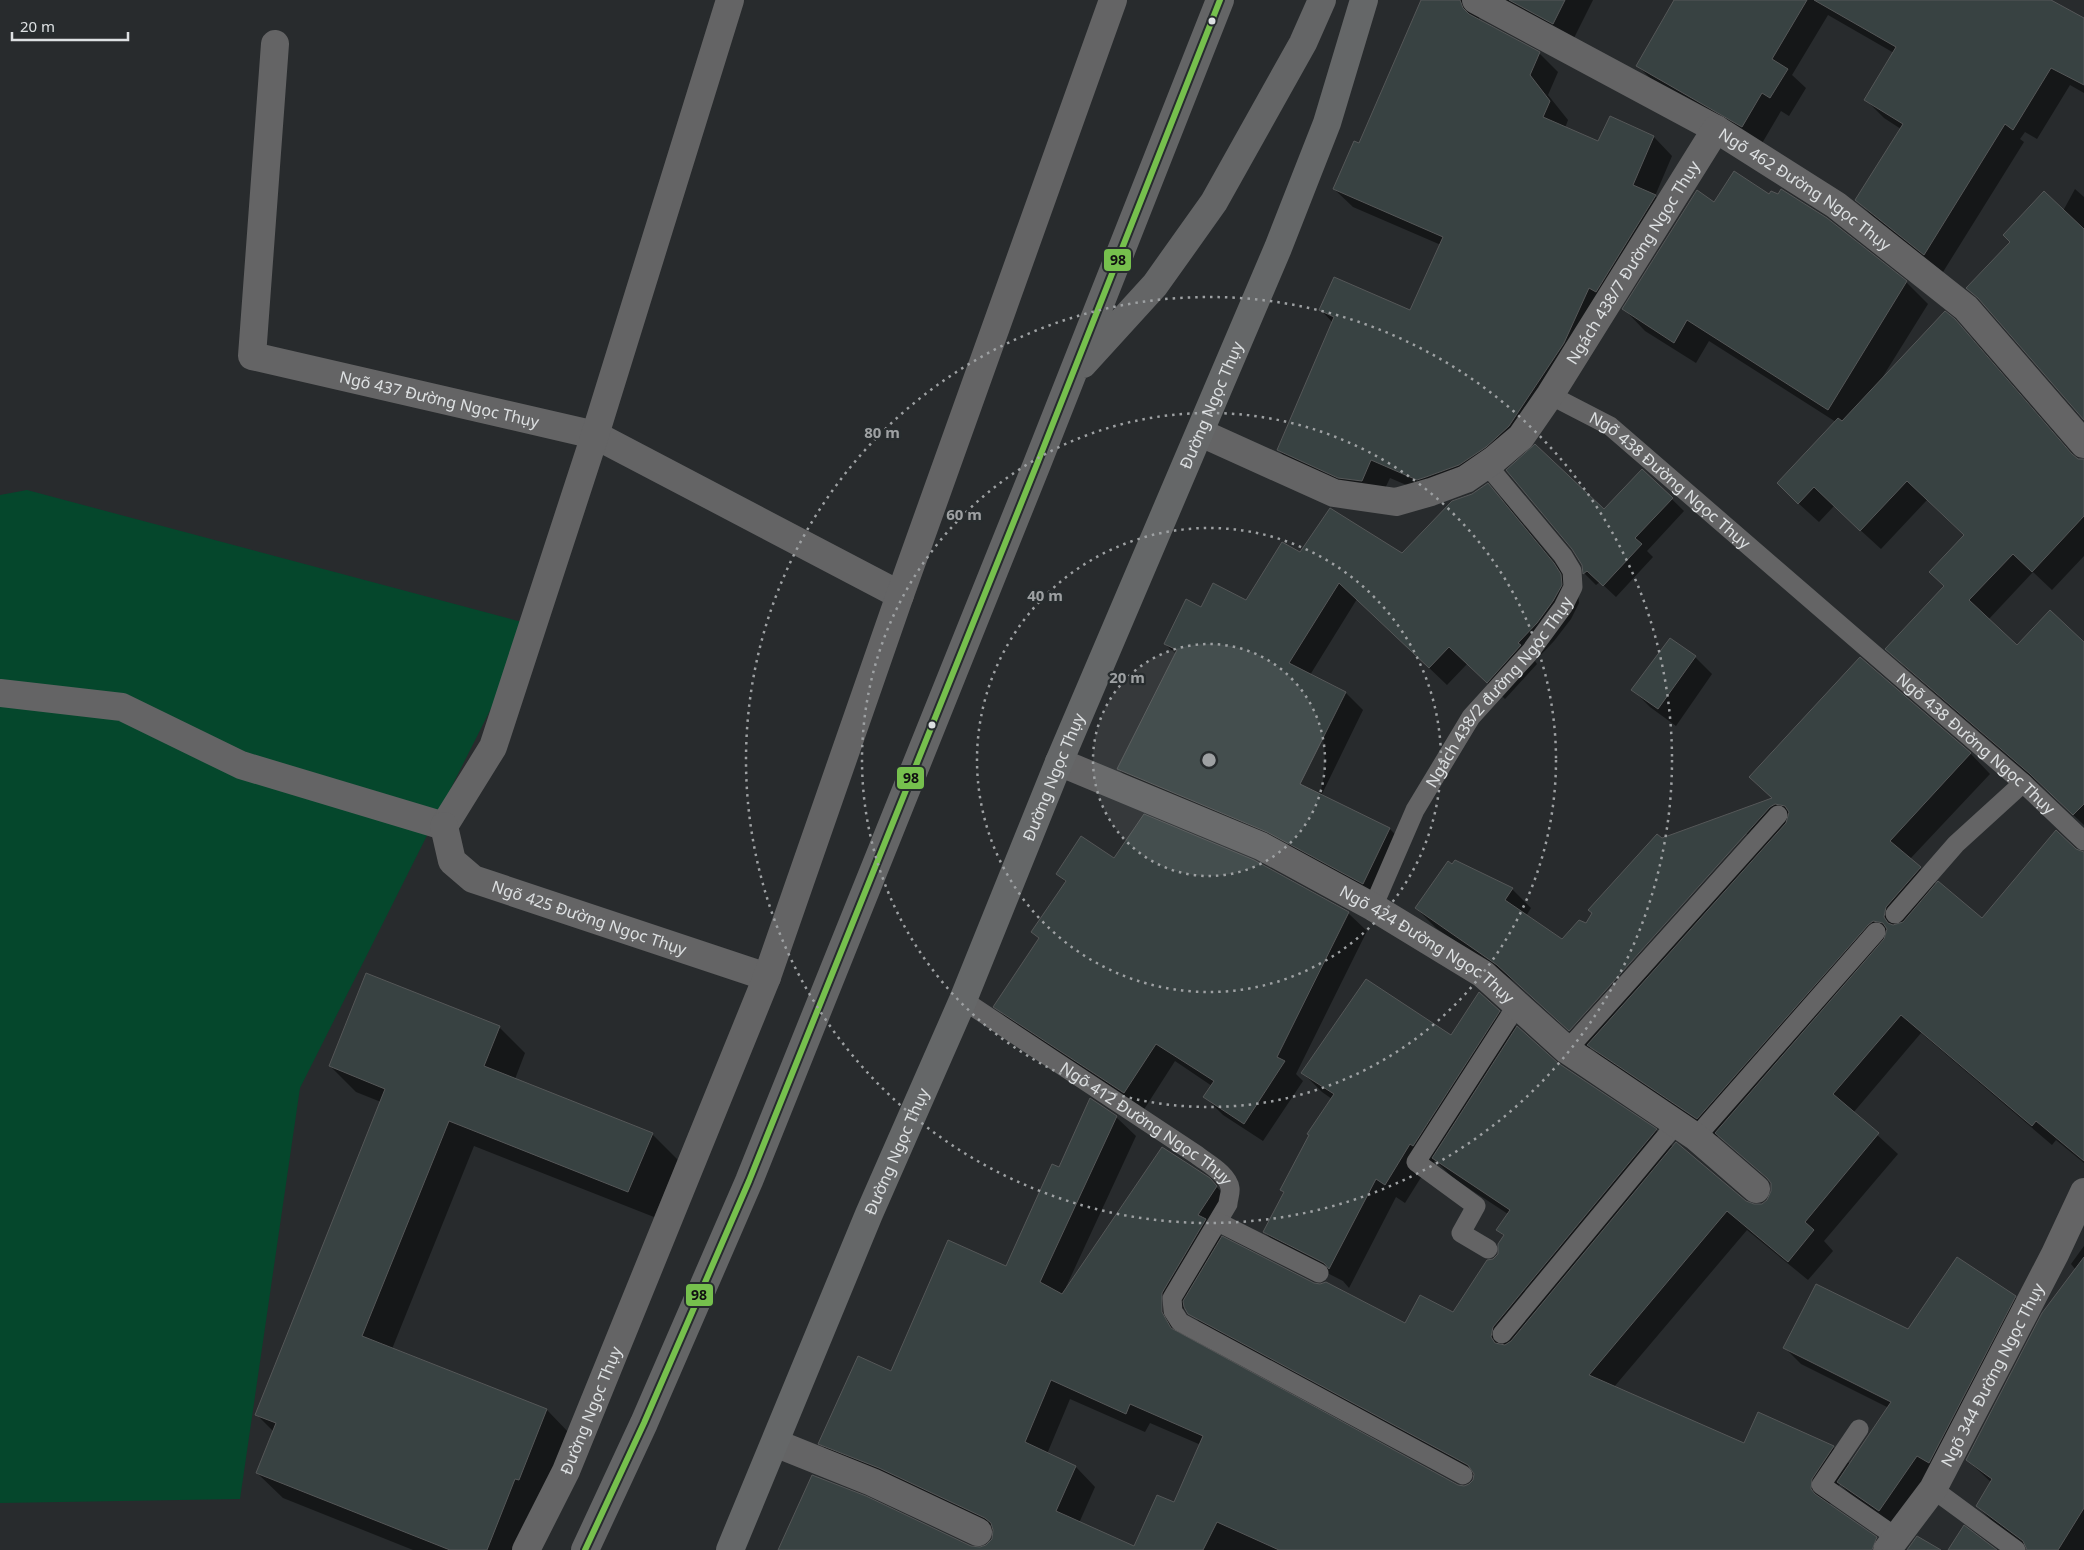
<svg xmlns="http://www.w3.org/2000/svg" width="2084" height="1550" viewBox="0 0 2084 1550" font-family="'Noto Sans',sans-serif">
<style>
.green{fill:#05472c}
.shadow{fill:#0007;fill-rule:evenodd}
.building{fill:#384242;stroke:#555758;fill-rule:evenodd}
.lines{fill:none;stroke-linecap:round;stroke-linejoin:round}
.lane{stroke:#646465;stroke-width:19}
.street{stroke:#646465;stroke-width:28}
.secondary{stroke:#656768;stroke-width:28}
.primary{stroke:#646566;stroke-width:28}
.bus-1-casing{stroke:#272c2e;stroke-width:10}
.bus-1{stroke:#76c04d;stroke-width:6}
.ring{fill:none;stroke:#9ea1a3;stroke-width:2.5;stroke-dasharray:2.5 5}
.bus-dot{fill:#dde0e2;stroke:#272c2e;stroke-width:2}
.labels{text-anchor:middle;stroke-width:4.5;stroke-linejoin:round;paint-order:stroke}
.street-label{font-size:16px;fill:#dde0e2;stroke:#272c2e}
.centre{fill:#9ea1a3;stroke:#272c2e;stroke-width:2.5}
.ring-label{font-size:15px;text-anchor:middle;font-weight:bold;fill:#9ea1a3;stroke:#272c2e;stroke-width:4.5;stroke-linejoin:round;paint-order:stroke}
.line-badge{stroke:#272c2e;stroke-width:2}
.pale-badge-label{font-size:14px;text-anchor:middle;font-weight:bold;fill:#111}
</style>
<rect width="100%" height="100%" fill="#282b2d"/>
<!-- green -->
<path class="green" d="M27,490L533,625L300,1088L240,1499L0,1503V495Z"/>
<!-- shadow -->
<path class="shadow" d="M1423,0H1593L1572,42L1481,11L1479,19L1539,53L1558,72L1548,95L1568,120L1565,128L1599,143L1611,117L1654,137L1672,156L1655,196L1674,215L1583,360L1437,498L1390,478L1380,499L1297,468L1278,450L1333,323L1321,310L1411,312L1441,245L1353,207L1334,189L1360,145Z
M1675,0H2039L2084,19V93L2070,85L2037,139L2025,132L2020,139L2024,142L1943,272L1875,219L1857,200L1901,129L1884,118L1865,99L1894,53L1828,15L1792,75L1806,88L1789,116L1781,111L1761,145L1656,84L1637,65Z
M2075,189L2084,197V418L1987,307L1968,288L2063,211Z
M1770,195L1826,219L1906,282L1928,304L1882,378L1954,320L1974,340L2078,460H2084V556L2052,590L2033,572L1988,620L2017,647L2084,644V825L2051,794L1906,668L1887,649L1945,586L1965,536L1927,500L1881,549L1834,506L1819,522L1798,503L1836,422L1709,341L1696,363L1645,331L1624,309L1715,203Z
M1642,470L1684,511L1647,551L1653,557L1616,597L1600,582L1596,585L1585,574L1583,565L1604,511Z
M1487,485L1505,502L1571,582L1578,593L1579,603L1571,619L1554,641L1535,661L1537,664L1505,699L1467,664L1447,685L1357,599L1310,675L1346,693L1363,710L1321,796L1390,829L1407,847L1381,900L1136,786L1118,769L1176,654L1165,644L1201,609L1247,601L1300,554L1402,555L1472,495Z
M1695,657L1712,674L1676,726L1650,707L1633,690Z
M1860,659L1971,754L1990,774L1910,859L1937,885L1982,920L2080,853H2084V1163L2056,1140L2052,1145L1921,1033L1853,1113L1898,1154L1824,1241L1833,1251L1808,1280L1747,1230L1614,1387L1745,1445L1833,1447L1850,1464L1889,1408L1801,1364L1785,1348L1908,1331L2015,1297L2031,1313L1896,1527L1854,1498L1840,1484L1831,1498L1830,1506L1876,1538L1888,1550H780L980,1549L988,1546L993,1540L995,1532L899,1487L839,1463L820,1443L891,1373L1006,1268L1059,1169L1116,1117L1136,1136L1066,1287L1068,1288L1209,1179L1236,1207L1218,1234L1223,1239L1314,1284L1406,1325L1454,1314L1499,1255L1504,1236L1498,1230L1508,1214L1453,1178L1435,1160L1433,1164L1430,1163L1405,1203L1396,1197L1349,1288L1343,1281L1284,1251L1264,1232L1285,1193L1281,1189L1332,1099L1322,1092L1303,1073L1451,1036L1499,1011L1557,1064L1656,1130L1673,1147L1746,1202L1753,1206L1761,1205L1769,1200L1773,1192L1772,1183L1719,1135L1717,1137L1608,1064L1591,1047L1589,1049L1570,1032L1748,834H1744L1518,984L1436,928L1416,908L1452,865L1512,889L1531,908L1526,916L1562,941L1586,925L1661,839L1773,798ZM1185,1306L1209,1333L1474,1476V1480L1469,1486L1463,1488L1183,1336L1181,1333V1313ZM1070,1399L1145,1432L1150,1423L1201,1445L1174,1504L1134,1548L1079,1523L1095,1487L1076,1467L1047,1454Z
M1115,860L1348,913L1367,931L1296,1074L1303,1081L1263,1141L1223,1115L1205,1097L1212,1086L1175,1061L1143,1111L1014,1025L995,1007L1040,939L1033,932L1066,883L1058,874Z
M499,1027L525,1053L515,1079L652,1134L678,1160L654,1217L474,1146L392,1349L547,1410L572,1436L523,1550H413L283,1498L257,1473L274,1432L256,1414L381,1102L356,1092L330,1066Z
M2084,1246V1550H2028L1997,1526L1977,1506L1992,1483L1967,1460L2076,1270L2071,1264Z"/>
<!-- building -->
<path class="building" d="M1421,0H1460L1463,8L1469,14L1540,52L1530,75L1550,101L1543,117L1598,141L1610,116L1654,136L1633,185L1656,195L1596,292L1589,288L1564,343L1509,426L1486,447L1459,465L1426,477L1417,480L1371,460L1362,481L1338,478L1277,450L1334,317L1319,310L1334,277L1410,310L1443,237L1333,189L1354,141L1359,143Z
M1509,0H1565L1553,24Z
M1674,0H1807L1772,59L1788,69L1770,98L1762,93L1742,127L1636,66Z
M1814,0H2051L2084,18V85L2051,68L2013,130L2005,124L1924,255L1855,200L1903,124L1864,100L1896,47Z
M1734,171L1769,194L1771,191L1778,194L1781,189L1827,218L1907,281L1828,410L1687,320L1674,343L1622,309L1697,190L1714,202Z
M2044,191L2084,229V420L1978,298L1966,288L2010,242L2003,235Z
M1945,311L1955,319L2072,454L2078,459H2084V516L2032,572L2013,554L1969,600L2017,645L2050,610L2084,642V804L2073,815L2030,774L1885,649L1944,586L1929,572L1964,535L1907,481L1860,531L1814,487L1798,504L1777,483L1838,418L1842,421Z
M1535,444L1604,509L1642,469L1673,498L1635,538L1642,544L1603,586L1587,571L1583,574L1582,565L1572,549L1506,470Z
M1488,483L1554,563L1561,574L1562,585L1553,601L1537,623L1518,643L1521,645L1487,683L1449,647L1429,668L1339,583L1289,663L1346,692L1300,784L1390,828L1363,884L1267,832L1117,769L1177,650L1164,644L1186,599L1201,607L1213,583L1246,600L1282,542L1300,552L1330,508L1402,553L1452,501L1472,494Z
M1670,638L1696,656L1658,709L1631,690Z
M1860,657L1971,753L1890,841L1921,867L1886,907L1884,917L1888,923L1893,925L1903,922L1938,881L1982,918L2056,830L2076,849L2084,852V1161L2036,1121L2032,1126L1901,1015L1833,1094L1879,1133L1805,1222L1814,1230L1788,1262L1727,1211L1589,1375L1744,1443L1758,1412L1834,1446L1812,1479L1811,1489L1815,1494L1877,1537L1872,1550H1279L1217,1522L1203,1550H778L812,1475L866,1496L971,1546L980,1547L986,1545L992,1539L993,1530L991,1523L985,1518L879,1468L818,1444L858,1356L891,1371L948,1240L1006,1266L1052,1164L1059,1167L1090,1098L1117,1116L1040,1282L1062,1294L1162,1147L1210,1178L1217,1186L1198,1215L1206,1219L1162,1293V1312L1171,1328L1458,1485L1464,1486L1469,1484L1473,1480L1474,1474L1468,1465L1188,1314L1184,1307L1183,1301L1222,1236L1314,1283L1320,1284L1326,1282L1405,1323L1420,1295L1453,1312L1487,1260L1493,1259L1498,1254V1244L1504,1235L1496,1230L1510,1210L1432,1158L1517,1026L1558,1063L1657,1129L1493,1327L1491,1337L1495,1343L1505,1345L1511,1341L1676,1142L1746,1201L1754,1204H1762L1767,1200L1771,1191V1183L1767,1178L1715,1133L1884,939L1887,929L1883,923L1873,921L1868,925L1697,1119L1587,1045L1786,823L1789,812L1785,806L1775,804L1770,807L1569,1031L1497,965L1415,908L1448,861L1452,864L1455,860L1513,888L1505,900L1562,939L1579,920L1586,923L1592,913L1588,910L1657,834L1662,838L1772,798L1749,777ZM1051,1380L1126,1414L1130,1404L1203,1436L1174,1502L1157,1495L1134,1546L1056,1511L1076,1466L1025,1442Z
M1144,814L1254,860L1349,912L1277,1057L1285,1061L1244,1124L1203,1097L1214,1081L1156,1044L1124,1093L993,1007L1039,938L1031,932L1066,881L1056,874L1081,836L1114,858Z
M366,973L500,1026L484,1066L653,1133L628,1192L449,1121L362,1336L547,1409L519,1480L515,1479L487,1550H450L256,1473L276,1423L255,1415L385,1089L329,1066Z
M1366,979L1451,1035L1479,992L1500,1011L1413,1146L1410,1144L1385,1185L1376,1179L1329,1269L1324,1263L1263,1232L1284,1192L1280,1190L1309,1135L1307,1134L1334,1094L1301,1073Z
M1957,1257L2016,1296L1929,1463L1917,1456L1879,1511L1837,1482L1891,1402L1783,1348L1816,1284L1908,1329Z
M2084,1257V1508L2058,1550H2027L2023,1541L1976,1506L1992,1479L1966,1460L2042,1313Z
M1964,1525L1997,1550H1948Z
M1917,1536L1941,1550H1907Z"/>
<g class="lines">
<!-- lane -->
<g class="lane">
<path id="s1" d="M1550,395L1610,426L2023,783L2084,841"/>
<path id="s2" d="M1373,907L1415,810L1471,717L1530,652L1563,607L1573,587L1572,571L1563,556L1487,465"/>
<path d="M1895,914L1956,844L2023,783"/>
<path id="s3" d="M963,1000L1197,1155C1207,1163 1228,1174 1230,1188C1231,1193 1228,1199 1228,1204L1172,1298L1173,1311L1180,1322L1463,1475"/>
<path d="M1567,1050L1778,815"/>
<path d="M1696,1137L1876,932"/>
<path d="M1218,1222L1319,1273"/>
<path d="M1488,1249L1461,1233L1476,1206L1416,1162L1517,1005"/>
<path d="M1502,1334L1676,1124"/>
<path d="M1859,1429L1821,1485L1896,1537"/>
<path d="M1933,1489L2016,1550"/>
</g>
<!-- street -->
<g class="street">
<path id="s4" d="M1476,0L1716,129L1836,205L1966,308L2084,444"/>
<path id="s5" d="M275,44L252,356L595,435L900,595"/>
<path id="s6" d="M1201,433L1334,493L1396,502L1431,492L1466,479L1495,459L1521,437L1550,395L1716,129"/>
<path d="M0,693L122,707L241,765L444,826"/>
<path id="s7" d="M1059,762L1261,846L1373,907L1483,974L1567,1050L1696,1137L1756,1189"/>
<path d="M444,826L493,747L595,435L730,0"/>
<path id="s8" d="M444,826L452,861L473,879L767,977"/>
<path d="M775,1443L872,1482L978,1532"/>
<path id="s9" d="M526,1550L566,1471L767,977L900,595L1113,0"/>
<path id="s10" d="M1887,1550L1933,1489L2055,1254L2084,1192"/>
</g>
<!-- secondary -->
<path class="secondary" id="s11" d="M730,1550L869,1214L963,1000L1059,762L1278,248L1327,123L1364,0"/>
<!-- primary -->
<path class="primary" d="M1083,364L1155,285L1214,202L1303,43L1322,0
M585,1550L644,1423L749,1181L1037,464L1220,0"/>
<!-- bus-1 casing -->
<g class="bus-1-casing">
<path id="bus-1" d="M585,1550L644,1423L749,1181L1037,464L1220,0"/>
</g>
<!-- bus-1 -->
<use href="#bus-1" class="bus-1"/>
</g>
<!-- distance rings -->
<circle cx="1209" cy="760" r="116" fill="#9ea1a3" fill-opacity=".12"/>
<g class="ring">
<circle cx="1209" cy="760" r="116"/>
<circle cx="1209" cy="760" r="232"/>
<circle cx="1209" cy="760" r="347"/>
<circle cx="1209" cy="760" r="463"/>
</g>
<!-- markers -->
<g class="bus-dot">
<circle cx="1212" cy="21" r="4.5"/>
<circle cx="932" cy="725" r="4.5"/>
</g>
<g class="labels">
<!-- street labels -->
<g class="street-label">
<text dy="6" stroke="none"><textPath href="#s4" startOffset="380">Ngõ 462 Đường Ngọc Thụy</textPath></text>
<text dy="6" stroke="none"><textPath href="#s6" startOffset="559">Ngách 438/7 Đường Ngọc Thụy</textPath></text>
<text dy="6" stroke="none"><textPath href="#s5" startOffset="505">Ngõ 437 Đường Ngọc Thụy</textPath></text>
<text dy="6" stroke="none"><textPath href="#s11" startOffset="1242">Đường Ngọc Thụy</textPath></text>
<text dy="6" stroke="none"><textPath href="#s1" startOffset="148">Ngõ 438 Đường Ngọc Thụy</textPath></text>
<text dy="6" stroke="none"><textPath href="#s2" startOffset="251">Ngách 438/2 đường Ngọc Thụy</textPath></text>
<text dy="6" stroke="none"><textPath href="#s1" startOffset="552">Ngõ 438 Đường Ngọc Thụy</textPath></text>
<text dy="6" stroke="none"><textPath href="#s11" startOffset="838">Đường Ngọc Thụy</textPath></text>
<text dy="6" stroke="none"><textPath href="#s8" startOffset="186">Ngõ 425 Đường Ngọc Thụy</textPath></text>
<text dy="6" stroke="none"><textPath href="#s7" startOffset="412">Ngõ 424 Đường Ngọc Thụy</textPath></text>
<text dy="6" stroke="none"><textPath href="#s3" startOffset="221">Ngõ 412 Đường Ngọc Thụy</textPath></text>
<text dy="6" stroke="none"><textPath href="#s11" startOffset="432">Đường Ngọc Thụy</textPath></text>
<text dy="6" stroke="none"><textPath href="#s10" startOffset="205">Ngõ 344 Đường Ngọc Thụy</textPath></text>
<text dy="6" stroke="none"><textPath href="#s9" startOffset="154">Đường Ngọc Thụy</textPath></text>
</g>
</g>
<circle cx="1209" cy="760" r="8" class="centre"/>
<g class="ring-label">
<text x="882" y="438">80 m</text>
<text x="964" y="520">60 m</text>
<text x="1045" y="601">40 m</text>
<text x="1127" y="683">20 m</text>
</g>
<g class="line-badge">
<rect x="1103" y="248" width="29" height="24" rx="5" fill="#76c04d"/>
<rect x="896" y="766" width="29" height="24" rx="5" fill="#76c04d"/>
<rect x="685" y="1283" width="29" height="24" rx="5" fill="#76c04d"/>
</g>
<g class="pale-badge-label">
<text x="1118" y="265">98</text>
<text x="911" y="783">98</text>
<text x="699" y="1300">98</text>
</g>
<!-- scale -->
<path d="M12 32v8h116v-8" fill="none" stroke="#dde0e2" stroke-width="2.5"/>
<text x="20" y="32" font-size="15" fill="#dde0e2" stroke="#272c2e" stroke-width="4" paint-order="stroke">20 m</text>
</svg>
